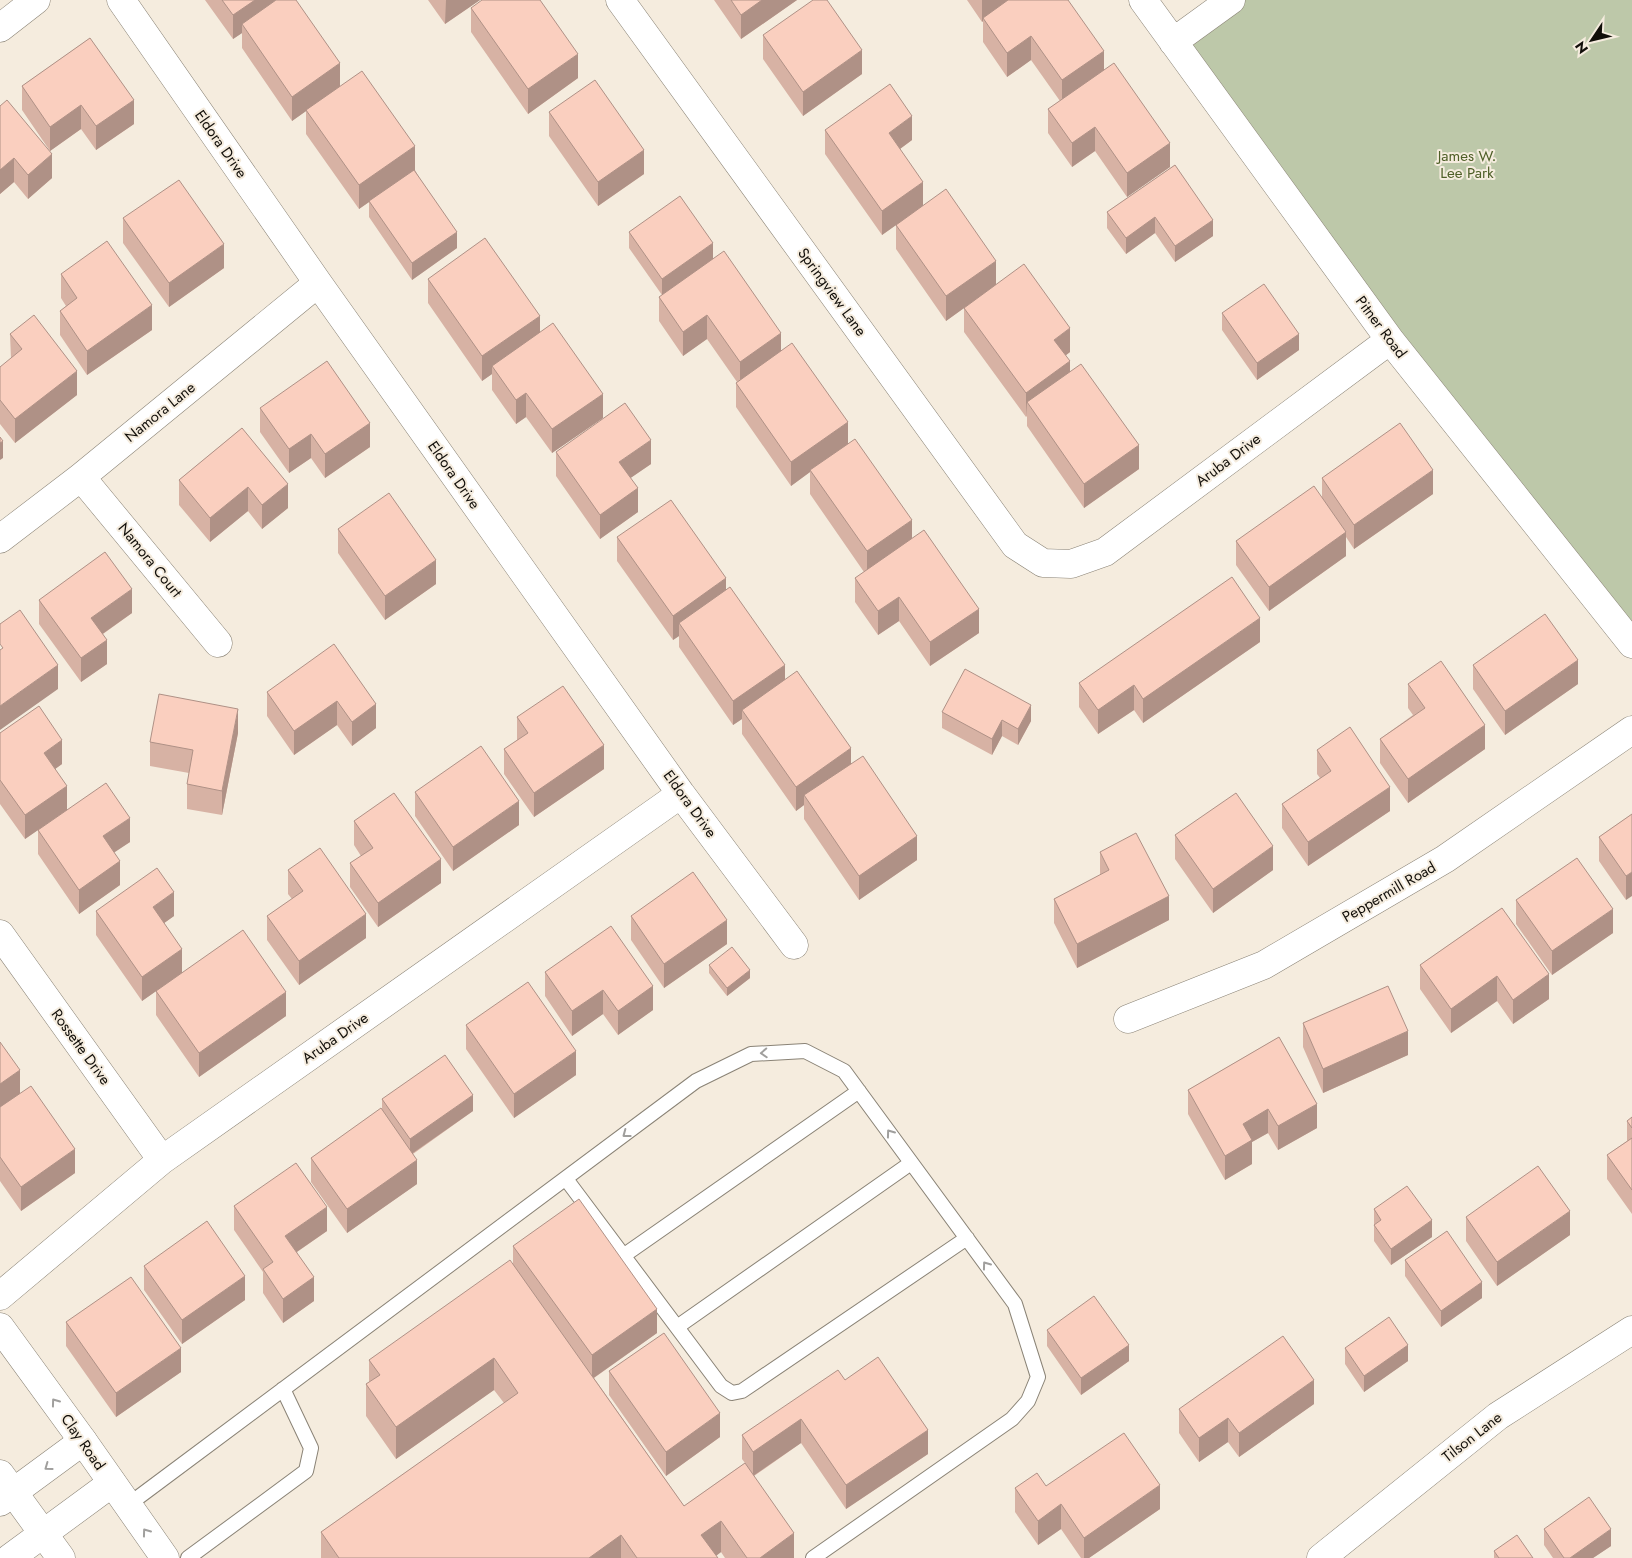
<svg xmlns="http://www.w3.org/2000/svg" width="1632" height="1558" viewBox="0 0 1632 1558" font-family="Jost,sans-serif">
<style>
.green{fill:#bdc8a9}
.lines{fill:none;stroke-linecap:round;stroke-linejoin:round}
.lane-casing{stroke:#8a8376;stroke-width:16}
.street-casing{stroke:#8a8376;stroke-width:29}
.secondary-casing{stroke:#8a8376;stroke-width:29}
.primary-casing{stroke:#8a8376;stroke-width:29}
.lane{stroke:#fff;stroke-width:14}
.street{stroke:#fff;stroke-width:28}
.secondary{stroke:#fff;stroke-width:28}
.primary{stroke:#fff;stroke-width:28}
.wall{fill:#d7b2a4}
.shaded-wall{fill:#af9186}
.building{fill:#facfbf;stroke:#af9186}
.oneway{stroke:#a09f9d}
.labels{text-anchor:middle;stroke-width:4;stroke-linejoin:round;paint-order:stroke}
.street-label{font-size:15px;fill:#120f0a;stroke:#f5ecde}
.park-label{font-size:15px;fill:#4e5f27;stroke:#f5ecde}
</style>
<rect width="100%" height="100%" fill="#f5ecde"/>
<!-- green -->
<path class="green" d="M1231,0H1632V644L1173,42Z"/>
<g class="lines">
<!-- lane casing -->
<g class="lane-casing">
<path id="lane" d="M566,1179L721,1386L732,1393L742,1391L967,1238
M623,1256L859,1091
M677,1327L911,1163
M128,1505L696,1081L751,1054L805,1051L844,1071L1015,1304L1038,1377L1028,1401L1012,1419L813,1558
M188,1558L306,1471L311,1448L283,1389"/>
</g>
<!-- street casing -->
<g class="street-casing">
<path id="street" d="M121,0L318,283L681,794L794,945
M620,0L1015,545L1043,563L1071,564L1105,552L1390,340
M1143,0L1390,340L1632,644
M0,28L36,0
M1173,42L1231,0
M81,477L218,643
M0,539L81,477L318,283
M0,934L162,1160
M1128,1019L1264,965L1445,859L1632,730
M0,1296L162,1160L681,794
M1321,1558L1498,1416L1632,1330"/>
</g>
<!-- secondary casing -->
<g class="secondary-casing">
<path id="secondary" d="M0,1502L83,1441
M10,1558L112,1483"/>
</g>
<!-- primary casing -->
<g class="primary-casing">
<path id="primary" d="M0,1327L83,1441L165,1558
M0,1474L61,1558"/>
</g>
<!-- lane -->
<use href="#lane" class="lane"/>
<!-- street -->
<use href="#street" class="street"/>
<!-- secondary -->
<use href="#secondary" class="secondary"/>
<!-- primary -->
<use href="#primary" class="primary"/>
</g>
<!-- wall -->
<path class="wall" d="M205,0H275V1L340,86L415,170L457,248L412,280L369,217V202L359,209L306,134V111L292,121L242,48V33L233,39Z
M428,0H480L445,24Z
M714,0H797L741,39Z
M967,0H1068L1104,70L1170,167L1127,197L1095,151L1072,167L1048,133V109L1060,101L1031,60L1007,77L983,42V21L982,22Z
M471,8L578,78L528,114L471,32Z
M763,35L862,74L803,116L763,59Z
M90,38L134,124L96,150L81,129L50,151L22,110V86Z
M0,106L52,178L28,199L14,182L0,194Z
M549,112L644,174L598,206L549,136Z
M825,130L912,140L900,149L923,206L996,284L1070,352L1065,356L1070,372L1139,469L1084,508L1027,426V416L1026,417L964,332V308L946,321L896,249V225L882,235L825,154Z
M1175,165L1213,236L1175,262L1155,233L1126,254L1107,228V212Z
M123,218L224,268L169,307L123,243Z
M629,232L713,259L781,351L848,444L912,539L979,633L930,666L899,621L878,635L855,602V578L864,572L810,494V472L791,486L736,407V383L737,382L707,339L683,356L659,321V297L662,295L629,248Z
M61,274L152,330L87,375L60,335V311L66,306L61,298Z
M428,279L540,333L603,418L552,453L526,417L516,424L492,390V374L482,381L428,303Z
M1222,313L1299,350L1257,380L1222,330Z
M10,334L77,395L15,443L0,424V367L11,359Z
M260,408L370,447L325,478L311,458L289,473L260,432Z
M242,428L288,508L262,529L248,511L210,542L179,505V480Z
M556,452L651,464L630,478L638,512L600,539L556,476Z
M1322,478L1433,494L1354,549L1346,537V556L1269,611L1236,565V541L1322,497Z
M338,529L436,584L385,620L338,553Z
M617,537L726,590L785,680L851,763L917,860L859,900L804,819V805L796,811L742,734V719L733,725L679,647V636L673,640L617,561Z
M39,600L132,613L103,634L107,664L81,682L39,624Z
M1260,642L1143,723L1134,710L1098,734L1079,707V683Z
M1473,665L1578,684L1505,735L1473,689Z
M1408,684L1485,749L1408,803L1380,763V739L1413,715L1408,708Z
M267,692L376,704V728L352,746L337,725L294,755L267,716Z
M942,712L1031,721L1018,745L1002,736L992,755L942,728Z
M517,717L604,769L534,817L504,774V749L517,740Z
M0,733L62,764L55,769L67,810L130,842L114,852L120,885L79,914L38,854V830L25,839L0,804Z
M238,733L222,815L187,809V784L189,773L150,766V742Z
M1317,750L1390,811L1308,866L1282,828V804L1320,778L1317,774Z
M415,792L519,825L453,871L415,816Z
M1632,814L1626,900L1599,861V837Z
M354,821L441,883L378,927L350,887V863L361,856L354,845Z
M1175,835L1273,870L1213,913L1175,859Z
M1100,852L1169,920L1077,968L1054,923V899L1100,875Z
M288,870L366,938L299,985L267,940V916L292,899L288,894Z
M1516,900L1613,933L1552,975L1516,924Z
M1502,908L1549,999L1513,1024L1497,1001L1451,1033L1420,989V965Z
M96,911L174,916L164,923L182,973L286,1016L199,1077L156,1015V991L142,1001L96,935Z
M631,916L727,944L664,988L631,940Z
M709,965L750,978L727,996L709,973Z
M545,972L653,986V1010L618,1035L603,1014L572,1036L545,996Z
M1303,1023L1408,1055L1323,1093L1303,1047Z
M466,1025L576,1075L514,1118L466,1049Z
M1279,1037L1317,1128L1278,1150L1268,1133L1252,1142V1164L1225,1180L1188,1114V1090Z
M0,1042L20,1094L75,1173L21,1211L0,1181Z
M382,1099L473,1111L413,1154L417,1184L347,1233L311,1182V1158L382,1110Z
M1632,1117V1214L1607,1179V1155L1627,1141V1121Z
M234,1206L327,1231L297,1252L314,1301L283,1323L263,1293V1272L234,1230Z
M1374,1209L1432,1237L1391,1265L1374,1241Z
M1466,1217L1570,1235L1497,1286L1466,1241Z
M513,1246L657,1333L594,1378L684,1506L745,1463L742,1459V1435L845,1380L928,1454L846,1509L801,1443L754,1476L794,1558H725L721,1552L716,1556L718,1558H321V1532L504,1403L494,1390L396,1459L366,1416V1384L369,1382V1360L513,1264Z
M1405,1260L1482,1298L1441,1327L1405,1276Z
M144,1266L245,1300L182,1344L144,1290Z
M66,1322L181,1372L116,1417L66,1346Z
M1047,1330L1129,1361L1081,1395L1047,1346Z
M1345,1348L1408,1361L1364,1392L1345,1364Z
M609,1371L720,1437L666,1476L609,1395Z
M1314,1404L1239,1457L1228,1442L1199,1462L1179,1433V1409Z
M1046,1486L1160,1509L1089,1558H1081L1061,1529L1038,1545L1015,1512V1488Z
M1544,1529L1611,1546L1593,1558H1553L1544,1545Z
M1494,1551L1533,1558H1494Z"/>
<!-- shaded-wall -->
<path class="shaded-wall" d="M255,0H275V10L242,24V33L233,39V15Z
M446,0H480L445,24Z
M762,0H797L741,39V15Z
M982,0H1013L983,18V21L982,22Z
M1031,36V60L1007,77V53Z
M862,50V74L803,116V92Z
M1104,51V75L1062,104V80Z
M578,54V78L528,114V89Z
M340,63V87L292,121V97Z
M134,100V124L96,150V126Z
M81,105V129L50,151V127Z
M912,116V140L889,157V133Z
M1095,127V151L1072,167V143Z
M1170,143V167L1127,197V173Z
M415,146V170L359,209V185Z
M644,150V174L598,206V182Z
M52,154V178L28,199V175Z
M14,158V182L0,194V170Z
M923,182V206L882,235V211Z
M1155,217V233L1126,254V238Z
M1213,220V236L1175,262V246Z
M457,232V248L412,280V263Z
M713,243V260L662,295V279Z
M224,244V268L169,307V283Z
M996,261V285L946,321V296Z
M152,305V330L87,375V351Z
M707,315V339L683,356V332Z
M540,316V340L492,366V374L482,381V356Z
M1070,328V352L1054,364V340Z
M781,333V357L740,386V362Z
M1299,334V350L1257,380V363Z
M1070,361V385L1027,402L1026,417V393Z
M77,371V395L15,443V419Z
M526,393V417L516,424V400Z
M603,394V418L552,453V429Z
M848,422V446L810,470V472L791,486V462Z
M370,423V447L325,478V454Z
M311,434V458L289,473V449Z
M651,440V464L619,486V462Z
M3,441V458L0,460V443Z
M1139,445V469L1084,508V484Z
M1433,470V494L1354,549V525Z
M288,484V508L262,529V505Z
M248,487V511L210,542V518Z
M638,488V512L600,539V515Z
M912,520V544L867,575V551Z
M1346,532V556L1269,611V587Z
M436,560V584L385,620V596Z
M726,578V602L679,623V636L673,640V616Z
M132,589V613L91,642V618Z
M899,597V621L878,635V611Z
M979,609V633L930,666V642Z
M1260,618V642L1143,723V699Z
M107,640V664L81,682V658Z
M1578,660V684L1505,735V711Z
M58,665V689L0,730V706Z
M785,665V689L742,710V719L733,725V701Z
M1134,685V710L1098,734V710Z
M337,701V725L294,755V731Z
M376,704V728L352,746V722Z
M1031,705V721L1018,745V729Z
M238,709V733L222,815V791Z
M1002,720V736L992,755V739Z
M1485,725V749L1408,803V779Z
M62,740V764L44,777V753Z
M604,745V769L534,817V793Z
M851,748V772L804,795V805L796,811V787Z
M67,786V810L25,839V815Z
M1390,787V811L1308,866V842Z
M519,801V825L453,871V847Z
M130,818V842L103,860V836Z
M917,836V860L859,900V876Z
M1273,846V870L1213,913V889Z
M441,859V883L378,927V903Z
M120,861V885L79,914V890Z
M1632,872V896L1626,900V876Z
M174,892V916L153,931V907Z
M1169,896V920L1077,968V944Z
M1613,909V933L1552,975V951Z
M366,914V938L299,985V961Z
M727,920V944L664,988V964Z
M182,949V973L142,1001V977Z
M750,970V978L727,996V988Z
M1549,974V999L1513,1024V1000Z
M1497,976V1001L1451,1033V1009Z
M653,986V1010L618,1035V1011Z
M603,990V1014L572,1036V1011Z
M286,992V1016L199,1077V1053Z
M1408,1031V1055L1323,1093V1069Z
M576,1051V1075L514,1118V1094Z
M20,1070V1094L0,1108V1084Z
M473,1095V1111L410,1155V1139Z
M1317,1104V1128L1278,1150V1126Z
M1268,1109V1133L1252,1142V1164L1225,1180V1156L1243,1124Z
M75,1149V1173L21,1211V1187Z
M417,1160V1184L347,1233V1209Z
M327,1207V1231L285,1260V1236Z
M1570,1211V1235L1497,1286V1262Z
M1432,1220V1237L1391,1265V1249Z
M245,1276V1300L182,1344V1320Z
M314,1277V1301L283,1323V1299Z
M1482,1282V1298L1441,1327V1311Z
M657,1309V1333L592,1379V1355Z
M1129,1345V1361L1081,1395V1378Z
M1408,1345V1361L1364,1392V1376Z
M181,1348V1372L116,1417V1393Z
M494,1358V1390L396,1459V1427Z
M1314,1380V1404L1239,1457V1433Z
M720,1413V1437L666,1476V1452Z
M1228,1418V1442L1199,1462V1438Z
M801,1419V1443L753,1476V1452Z
M928,1430V1454L846,1509V1485Z
M1160,1485V1509L1089,1558H1084V1538Z
M1061,1504V1529L1038,1545V1521Z
M721,1521V1552L713,1558L701,1535Z
M1611,1529V1546L1593,1558H1570Z
M794,1533V1558H760Z
M621,1535V1558H589Z"/>
<!-- building -->
<path class="building" d="M222,0H255L233,15Z
M276,0H296L340,63L292,97L242,24Z
M482,0H540L578,54L528,89L471,8Z
M731,0H762L741,15Z
M813,0H827L862,50L803,92L763,35Z
M1008,0H1068L1104,51L1062,80L1031,36L1007,53L983,18Z
M90,38L134,100L96,126L81,105L50,127L22,86Z
M1114,63L1170,143L1127,173L1095,127L1072,143L1048,109Z
M362,71L415,146L359,185L306,110Z
M595,80L644,150L598,182L549,112Z
M890,84L912,116L889,133L923,182L882,211L825,130Z
M7,100L52,154L28,175L14,158L0,170V106Z
M1175,165L1213,220L1175,246L1155,217L1126,238L1107,212Z
M414,170L457,232L412,263L369,201Z
M179,180L224,244L169,283L123,218Z
M946,189L996,261L946,296L896,225Z
M680,196L713,243L662,279L629,232Z
M485,238L540,316L482,356L428,279Z
M107,241L152,305L87,351L60,311L77,298L61,274Z
M724,251L781,333L740,362L707,315L683,332L659,297Z
M1024,264L1070,328L1054,340L1070,361L1026,393L964,308Z
M1264,284L1299,334L1257,363L1222,313Z
M34,315L77,371L15,419L0,400V367L22,349L10,334Z
M553,323L603,394L552,429L526,393L516,400L492,366Z
M792,343L848,422L791,462L736,383Z
M327,361L370,423L325,454L311,434L289,449L260,408Z
M1081,364L1139,445L1084,484L1027,402Z
M625,403L651,440L619,462L638,488L600,515L556,452Z
M1400,423L1433,470L1354,525L1322,478Z
M242,428L288,484L262,505L248,487L210,518L179,480Z
M0,437L3,441L0,443Z
M855,439L912,520L867,551L810,470Z
M1314,486L1346,532L1269,587L1236,541Z
M389,493L436,560L385,596L338,529Z
M671,500L726,578L673,616L617,537Z
M924,530L979,609L930,642L899,597L878,611L855,578Z
M105,552L132,589L91,618L107,640L81,658L39,600Z
M1232,577L1260,618L1143,699L1134,685L1098,710L1079,683Z
M730,587L785,665L733,701L679,623Z
M20,610L58,665L0,706V650L3,648L0,644V624Z
M1545,614L1578,660L1505,711L1473,665Z
M334,644L376,704L352,722L337,701L294,731L267,692Z
M1441,661L1485,725L1408,779L1380,739L1425,708L1408,684Z
M965,669L1031,705L1018,729L1002,720L992,739L942,712Z
M797,671L851,748L796,787L742,710Z
M563,686L604,745L534,793L504,749L528,733L517,717Z
M159,694L238,709L222,791L187,784L193,750L150,742Z
M39,706L62,740L44,753L67,786L25,815L0,780V733Z
M1350,727L1390,787L1308,842L1282,804L1331,771L1317,750Z
M481,746L519,801L453,847L415,792Z
M863,756L917,836L859,876L804,795Z
M106,783L130,818L103,836L120,861L79,890L38,830Z
M394,793L441,859L378,903L350,863L373,848L354,821Z
M1236,793L1273,846L1213,889L1175,835Z
M1632,814V872L1626,876L1599,837Z
M1136,833L1169,896L1077,944L1054,899L1109,870L1100,852Z
M320,848L366,914L299,961L267,916L303,891L288,870Z
M1577,858L1613,909L1552,951L1516,900Z
M157,868L174,892L153,907L182,949L142,977L96,911Z
M693,872L727,920L664,964L631,916Z
M1502,908L1549,974L1513,1000L1497,976L1451,1009L1420,965Z
M611,926L653,986L618,1011L603,990L572,1011L545,972Z
M243,930L286,992L199,1053L156,991Z
M732,947L750,970L727,988L709,965Z
M528,982L576,1051L514,1094L466,1025Z
M1388,986L1408,1031L1323,1069L1303,1023Z
M1279,1037L1317,1104L1278,1126L1268,1109L1243,1124L1252,1140L1225,1156L1188,1090Z
M0,1042L20,1070L0,1084Z
M445,1055L473,1095L410,1139L382,1099Z
M31,1086L75,1149L21,1187L0,1157V1107Z
M381,1108L417,1160L347,1209L311,1158Z
M1632,1117V1128L1627,1121Z
M1632,1138V1190L1607,1155Z
M296,1163L327,1207L285,1236L314,1277L283,1299L263,1269L273,1262L234,1206Z
M1538,1166L1570,1211L1497,1262L1466,1217Z
M1407,1186L1432,1220L1391,1249L1374,1225L1381,1220L1374,1209Z
M579,1199L657,1309L592,1355L513,1246Z
M207,1221L245,1276L182,1320L144,1266Z
M1447,1231L1482,1282L1441,1311L1405,1260Z
M510,1260L684,1506L745,1463L794,1533L760,1558H747L721,1521L701,1535L718,1558H637L621,1535L589,1558H339L321,1532L518,1393L494,1358L396,1427L366,1384L380,1375L369,1360Z
M131,1277L181,1348L116,1393L66,1322Z
M1094,1296L1129,1345L1081,1378L1047,1330Z
M1389,1317L1408,1345L1364,1376L1345,1348Z
M664,1333L720,1413L666,1452L609,1371Z
M1283,1336L1314,1380L1239,1433L1228,1418L1199,1438L1179,1409Z
M878,1357L928,1430L846,1485L801,1419L753,1452L742,1435L838,1370L845,1380Z
M1124,1433L1160,1485L1084,1538L1061,1504L1038,1521L1015,1488L1037,1473L1046,1486Z
M1589,1497L1611,1529L1570,1558H1564L1544,1529Z
M1517,1535L1533,1558H1499L1494,1551Z"/>
<!-- one-way arrows -->
<defs><path id="oneway-chevron" d="M-2-3.5L2.5 0L-2 3.5" fill="none" stroke-width="1.6" stroke-linecap="round" stroke-linejoin="round" transform="scale(1.25)"/></defs>
<g class="oneway">
<use href="#oneway-chevron" transform="translate(764 1053) rotate(177)"/>
<use href="#oneway-chevron" transform="translate(890 1133) rotate(-126)"/>
<use href="#oneway-chevron" transform="translate(626 1134) rotate(143)"/>
<use href="#oneway-chevron" transform="translate(986 1265) rotate(-126)"/>
<use href="#oneway-chevron" transform="translate(55 1402) rotate(-126)"/>
<use href="#oneway-chevron" transform="translate(48 1467) rotate(144)"/>
<use href="#oneway-chevron" transform="translate(146 1532) rotate(-126)"/>
</g>
<g class="labels">
<!-- street labels -->
<g class="street-label">
<text transform="translate(221 144) rotate(55)" y="5">Eldora Drive</text>
<text transform="translate(832 292) rotate(54)" y="5">Springview Lane</text>
<text transform="translate(1381 327) rotate(53)" y="5">Pitner Road</text>
<text transform="translate(160 412) rotate(-39)" y="5">Namora Lane</text>
<text transform="translate(1228 460) rotate(-37)" y="5">Aruba Drive</text>
<text transform="translate(454 475) rotate(55)" y="5">Eldora Drive</text>
<text transform="translate(150 560) rotate(51)" y="5">Namora Court</text>
<text transform="translate(690 804) rotate(54)" y="5">Eldora Drive</text>
<text transform="translate(1389 892) rotate(-30)" y="5">Peppermill Road</text>
<text transform="translate(335 1038) rotate(-35)" y="5">Aruba Drive</text>
<text transform="translate(81 1047) rotate(54)" y="5">Rossette Drive</text>
<text transform="translate(1472 1437) rotate(-38)" y="5">Tilson Lane</text>
<text transform="translate(83 1442) rotate(55)" y="5">Clay Road</text>
</g>
<!-- park labels -->
<g class="park-label">
<text x="1467" y="161">James W.<tspan x="1467" dy="17">Lee Park</tspan></text>
</g>
</g>
<!-- north arrow -->
<g transform="translate(1592 40) rotate(235)" stroke="#f5ecde" stroke-width="4" paint-order="stroke">
<path d="M0-4L9 19L0 12L-9 19Z" fill="#120f0a"/>
<text y="-8" font-size="14" font-weight="bold" text-anchor="middle" fill="#120f0a">N</text>
</g>
</svg>
